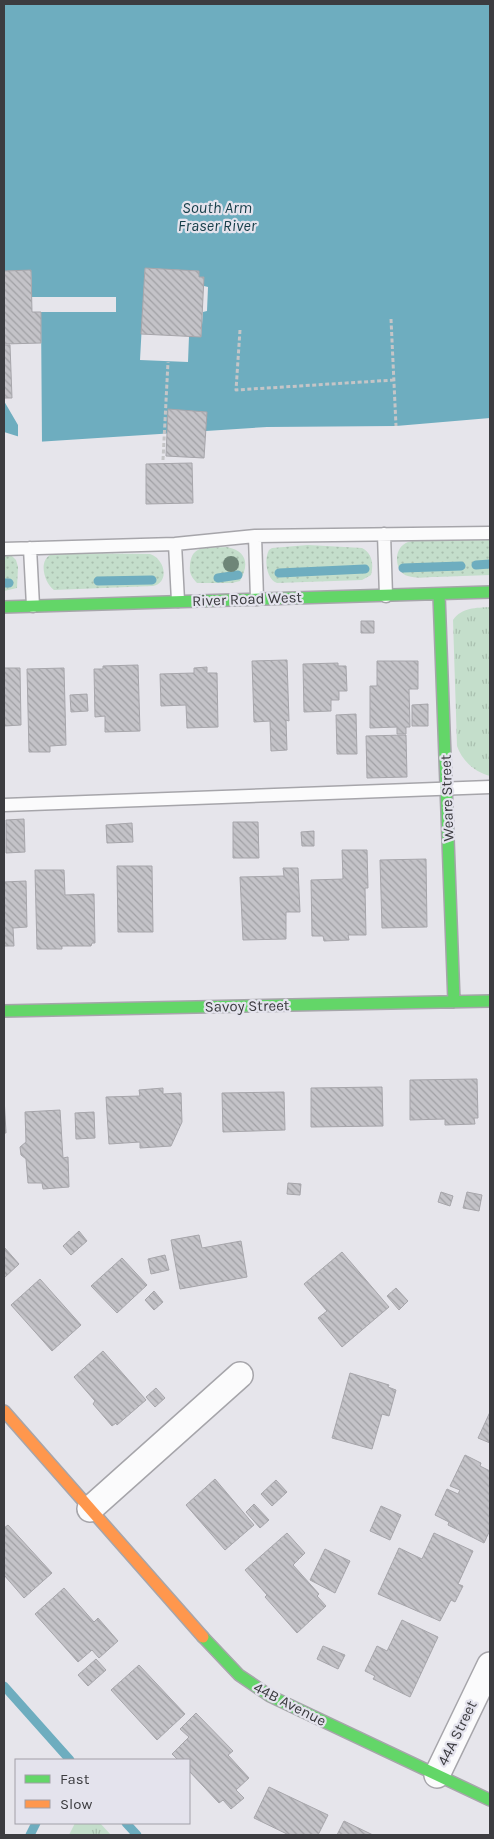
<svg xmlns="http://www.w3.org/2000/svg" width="494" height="1839" viewBox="0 0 494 1839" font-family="Karla,sans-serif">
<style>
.grass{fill:url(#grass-dots)}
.park{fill:url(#park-tufts)}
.water{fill:#6eadbf}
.pier{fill:#e6e5eb}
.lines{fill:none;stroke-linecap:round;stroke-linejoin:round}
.stream{stroke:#6eadbf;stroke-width:9}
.building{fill:url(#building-back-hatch);stroke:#a7a6ab}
.lane-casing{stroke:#a6a5aa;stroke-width:15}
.street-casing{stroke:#a6a5aa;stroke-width:28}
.fast-casing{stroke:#a6a5aa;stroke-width:14}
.slow-casing{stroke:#a6a5aa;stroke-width:14}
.path{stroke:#c5c5c7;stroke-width:3;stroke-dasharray:4 2.5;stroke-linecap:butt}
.lane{stroke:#fbfbfc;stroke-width:12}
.street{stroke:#fbfbfc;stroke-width:25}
.fast{stroke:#63d668;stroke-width:11}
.slow{stroke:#ff974d;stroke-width:11}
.tree{fill:#6e8678}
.labels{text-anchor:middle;stroke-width:4.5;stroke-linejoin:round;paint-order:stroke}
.street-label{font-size:15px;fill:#3c3c40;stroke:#e4e3ed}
.water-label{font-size:16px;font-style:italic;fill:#143d48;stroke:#e4e3ed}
</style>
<defs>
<pattern id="grass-dots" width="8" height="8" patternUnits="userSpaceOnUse" patternTransform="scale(1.25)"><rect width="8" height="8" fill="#c4decb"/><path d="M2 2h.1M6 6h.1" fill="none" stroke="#a9bfaf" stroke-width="1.8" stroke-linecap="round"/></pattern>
<pattern id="park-tufts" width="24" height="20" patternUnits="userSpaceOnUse" patternTransform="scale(1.25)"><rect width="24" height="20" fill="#c4decb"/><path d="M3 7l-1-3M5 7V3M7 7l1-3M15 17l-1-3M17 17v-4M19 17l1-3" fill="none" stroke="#a9bfaf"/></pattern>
<pattern id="building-back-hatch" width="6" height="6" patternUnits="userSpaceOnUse" patternTransform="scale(1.25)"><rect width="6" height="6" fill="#c4c3c8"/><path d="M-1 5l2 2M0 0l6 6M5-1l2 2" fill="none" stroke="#a0a0a4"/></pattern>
</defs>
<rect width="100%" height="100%" fill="#e6e5eb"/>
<!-- grass -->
<path class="grass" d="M425,540H490V575C472,576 454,576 436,577C427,577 417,579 408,576C396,573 393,553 403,545C409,540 418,540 425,540Z
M308,545L362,548C372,553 374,564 371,575L362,580L277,583C266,579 264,559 269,550L272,548Z
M227,547C246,551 250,563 240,581L232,583H197C192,578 189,573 190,566C191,543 209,548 227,547Z
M62,553L150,554C165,559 170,582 153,586L54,590C45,584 38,562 50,555C53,553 58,553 62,553Z
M4,554L11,555L16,560L18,567L17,588L4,591Z"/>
<!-- park -->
<path class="park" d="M490,607V776C475,772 462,761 457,746L453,620C462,607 476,608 490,607Z
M75,1823H100L111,1835H69Z"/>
<!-- water -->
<path class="water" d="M4,4H490V418L396,426L267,427L36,442L4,432Z"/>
<!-- pier -->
<path class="pier" d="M145,268L199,271V277H204V286L208,287L207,311L203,312L201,337L189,336L188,362L140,360Z
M31,270L32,297H116V312H41L42,444H35L18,439V425L4,401V271Z"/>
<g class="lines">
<!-- stream -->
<path class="stream" d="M476,565L490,564
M403,568L461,566
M279,573L365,569
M218,578L238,575
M98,581L152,580
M4,583H9
M4,1686L70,1760
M126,1823L137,1835
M30,1835L36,1823"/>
</g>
<!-- building -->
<path class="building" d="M145,268L199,271V277H204L201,337L141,334Z
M31,270L32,312H41V343L4,344V271Z
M4,345H10L12,398H4Z
M168,409L207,412L204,458L166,456Z
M192,463L193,503L146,504V464Z
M361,621H374V633H361Z
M287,660L289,721L286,720L287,750L271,751L270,721L254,722L252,661Z
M377,661H418V689H409L410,727H406V734H397V727L370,728V686H377Z
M338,663V666H346L347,691H339V700H331V711L304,712L303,664Z
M138,665L140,731L105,732V716L95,717L94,669H103V666Z
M207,667V673H217L218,727L187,728L186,705L161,706L160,674L194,673V668Z
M4,668H20L21,725L4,726Z
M64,668L66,745L50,746V752H29L27,669Z
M87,694L88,711L71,712L70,695Z
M428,704V726H412V705Z
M356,714L357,754H337L336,715Z
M406,735L407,777L367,778L366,736Z
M24,819L25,852L6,853V820Z
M233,822H258L259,858H233Z
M132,823L133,842L107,843L106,825Z
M314,831V846H302L301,832Z
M342,850H367L368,888H365L366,935H348L349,940L324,941L323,936H312L311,880L343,879Z
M426,859L427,927L382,928L380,860Z
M117,866H152L153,932H118Z
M283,868H298L300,912H286V939L243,940L240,877L284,876Z
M35,870H64L65,895L94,894L95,943H92L91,946H62V949H37Z
M26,881L27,927L13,928L14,946H4V882Z
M477,1079L478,1118H474L475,1124L445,1125V1119L410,1120V1080Z
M382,1087L383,1126L311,1127V1088Z
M163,1088V1094L181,1093L182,1122L171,1146L140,1148V1142L109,1144L106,1097L140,1096L139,1090Z
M284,1092L285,1130L223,1132L222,1093Z
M4,1097L6,1133H4Z
M60,1110L63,1158L68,1157L69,1187L43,1189L42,1183H28L26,1159L21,1155L20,1147L26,1142L25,1112Z
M94,1112L95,1138L76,1139L75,1113Z
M288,1183L301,1184L300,1195L287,1194Z
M441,1192L453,1196L450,1206L438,1202Z
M467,1192L482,1195L479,1211L463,1208Z
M79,1231L87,1241L71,1255L63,1246Z
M199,1235L202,1248L241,1241L247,1277L180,1289L171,1240Z
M4,1247L19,1264L4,1278Z
M342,1252L389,1307L342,1347L318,1318L327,1311L304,1284Z
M165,1255L169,1270L151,1274L148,1259Z
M122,1258L147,1285L117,1313L91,1286Z
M40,1279L81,1325L52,1351L11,1305Z
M396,1288L408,1301L399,1310L387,1296Z
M154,1291L163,1302L154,1310L145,1300Z
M103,1351L146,1400L117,1425L116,1423L112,1426L93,1404L95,1401L74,1377Z
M350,1373L389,1385L388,1387L396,1390L389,1416L382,1414L372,1449L332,1438Z
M156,1388L165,1398L155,1407L146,1397Z
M490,1412V1443L478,1438Z
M465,1455L481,1463L480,1466L490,1471V1530L484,1543L448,1525L449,1522L435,1515L447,1489L458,1494L460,1490L450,1486Z
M215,1479L254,1525L225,1550L186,1505Z
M276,1480L287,1492L272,1506L261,1494Z
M254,1504L269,1520L260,1528L246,1512Z
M381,1506L401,1515L390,1540L370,1531Z
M8,1525L52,1573L24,1598L4,1575V1528Z
M287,1533L305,1553L293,1565L319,1594L317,1596L326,1606L297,1633L265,1597L267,1595L245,1570Z
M434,1533L473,1551L458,1584L463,1586L455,1602L451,1600L440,1621L378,1594L399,1548L422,1559Z
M325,1549L350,1561L335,1593L310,1580Z
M64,1588L94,1622L98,1618L118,1641L99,1658L92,1650L78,1662L35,1614Z
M402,1620L438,1637L410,1697L373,1679L375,1676L365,1671L377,1646L387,1651Z
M323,1646L345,1655L338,1669L317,1659Z
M96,1659L106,1670L88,1686L78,1675Z
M139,1665L185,1714L157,1740L111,1690Z
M196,1713L233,1751L228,1755L249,1778L236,1790L244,1798L231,1809L223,1800L219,1803L189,1771V1760H178L172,1754L189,1737L180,1729Z
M269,1787L328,1815L318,1835H289L254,1818Z
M344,1821L373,1835H337Z"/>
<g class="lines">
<!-- lane casing -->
<g class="lane-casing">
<path id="lane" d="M384,534L386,596
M255,536L257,599
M175,544L178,601
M30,548L33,606
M4,549L175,544L255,536L490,533
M4,805L490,787"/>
</g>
<!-- street casing -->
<g class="street-casing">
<path id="street" d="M90,1509L240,1375
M437,1775L490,1665"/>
</g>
<!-- fast casing -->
<g class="fast-casing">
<path id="fast" d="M439,594L454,1002
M4,607L490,592
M4,1011L490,1001
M203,1637L239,1675L270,1696L490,1800"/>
</g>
<!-- slow casing -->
<g class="slow-casing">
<path id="slow" d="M4,1411L203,1637"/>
</g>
<!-- path -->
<path class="path" d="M391,319L396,426
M240,330L236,390L394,380
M163,460L168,362"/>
<!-- lane -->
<use href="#lane" class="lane"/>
<!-- street -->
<use href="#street" class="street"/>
<!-- fast -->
<use href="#fast" class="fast"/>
<!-- slow -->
<use href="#slow" class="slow"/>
</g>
<!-- trees -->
<circle class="tree" cx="231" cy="564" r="8"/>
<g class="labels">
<!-- street labels -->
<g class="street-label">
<text transform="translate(247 599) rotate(-2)" y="5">River Road West</text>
<text transform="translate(447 798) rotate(-92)" y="5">Weare Street</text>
<text transform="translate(247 1006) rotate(-1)" y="5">Savoy Street</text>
<text transform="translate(290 1704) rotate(27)" y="5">44B Avenue</text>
<text transform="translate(457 1733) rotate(-64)" y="5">44A Street</text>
</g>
<!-- water labels -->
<g class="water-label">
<text x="217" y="213">South Arm<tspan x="217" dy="18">Fraser River</tspan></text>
</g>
</g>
<!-- border -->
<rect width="494" height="1839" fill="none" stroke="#3c3c40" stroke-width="10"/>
<!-- legend -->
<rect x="15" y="1759" width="175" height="65" fill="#e4e3ed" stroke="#a1a0a8"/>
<rect x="25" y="1775" width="25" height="8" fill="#63d668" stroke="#a1a0a8"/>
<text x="60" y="1784" font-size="15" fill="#3c3c40">Fast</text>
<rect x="25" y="1800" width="25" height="8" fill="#ff974d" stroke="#a1a0a8"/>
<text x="60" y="1809" font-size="15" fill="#3c3c40">Slow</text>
</svg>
